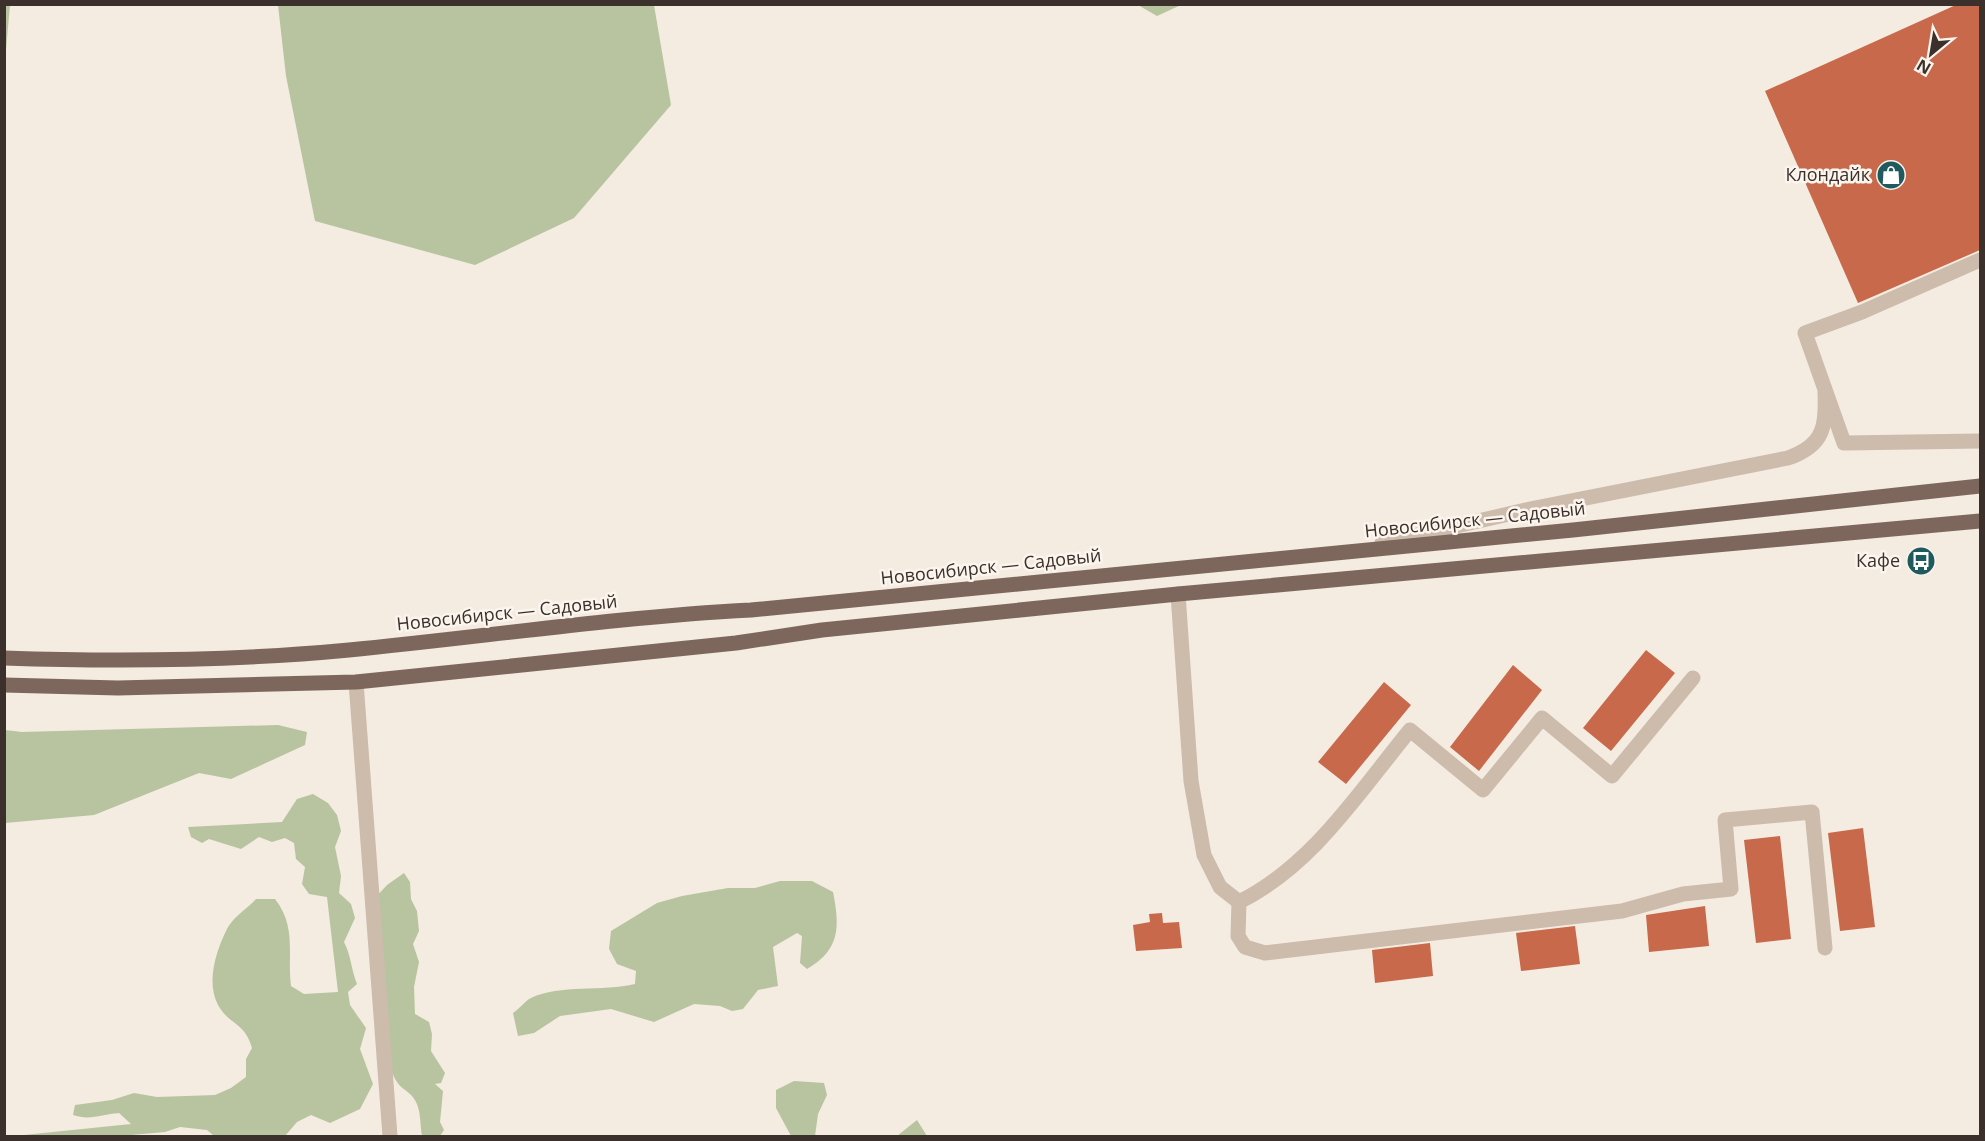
<svg xmlns="http://www.w3.org/2000/svg" width="1985" height="1141" viewBox="0 0 1985 1141" font-family="'Open Sans',sans-serif">
<style>
.green{fill:#b8c4a0}
.building{fill:#c8694b}
.lines{fill:none;stroke-linecap:round;stroke-linejoin:round}
.minor{stroke:#cdbbac;stroke-width:15}
.major{stroke:#7d675c;stroke-width:15}
.labels{text-anchor:middle;stroke-width:5;stroke-linejoin:round;paint-order:stroke}
.poi-label{font-size:18px;fill:#3b302b;stroke:#fbf5ee;text-anchor:end}
.street-label{font-size:18px;fill:#3b302b;stroke:#fbf5ee}
</style>
<rect width="100%" height="100%" fill="#f4ebe1"/>
<!-- green -->
<path class="green" d="M5,4L10,5L5,61L4,5Z
M278,5H654L671,105L574,218L475,265L315,221L286,76Z
M1138,5V4L1181,5L1157,16Z
M278,725L307,732L305,745L231,779L199,773L94,815L5,823V730L22,732Z
M313,794L328,803L337,815L341,831L335,847L341,876L339,893L351,904L355,918L344,942C351,955 351,969 357,984L348,992L350,1005L366,1028L360,1049L373,1084L360,1109L330,1123L311,1115L297,1122L285,1136H214L207,1130L180,1127L165,1132L120,1136H14L131,1124L119,1113C102,1114 90,1121 73,1115L75,1105L112,1100L134,1093L157,1097L215,1095L231,1088L246,1077V1059L252,1048C245,1022 229,1025 218,1005C206,982 216,951 227,929C232,918 248,908 256,899H275C297,927 287,954 291,986L304,994L338,992L327,897L309,894L302,884L305,867L296,859L294,843L285,838L272,842L259,837L241,849L209,839L202,843L191,837L188,827L282,822L297,799Z
M404,873L410,882L411,899L417,911L419,931L413,944L419,962L414,987L415,1014L429,1022L432,1034L431,1051L445,1073L441,1083L435,1084L443,1091L440,1122L444,1130L440,1136H422C420,1126 421,1111 416,1102C408,1087 400,1093 392,1072L374,899L387,885Z
M780,881H812L833,892C840,927 840,950 807,969L800,963L802,936L797,933L773,947L778,986L758,990L743,1009L732,1011L720,1006L694,1004L654,1022L611,1009L560,1016L534,1033L518,1036L513,1013C519,1009 525,1001 531,998C560,984 603,992 635,984L636,971L617,964L609,949L611,931L657,903L682,896L728,888H755Z
M794,1081L824,1083L827,1095L818,1114L815,1136H791L776,1108V1090Z
M917,1120L927,1136H897Z"/>
<!-- building -->
<path class="building" d="M1958,4H1980V250L1858,303L1765,91Z
M1646,650L1675,673L1611,751L1583,728Z
M1513,665L1542,690L1479,771L1450,747Z
M1384,682L1411,705L1346,784L1318,762Z
M1863,828L1875,927L1840,931L1828,833Z
M1780,836L1791,939L1756,943L1744,840Z
M1705,906L1709,946L1649,952L1646,915Z
M1162,913L1163,923L1179,922L1182,948L1136,951L1133,925L1150,922L1149,914Z
M1575,926L1580,964L1521,971L1516,933Z
M1430,943L1433,976L1375,983L1372,950Z"/>
<g class="lines">
<!-- minor -->
<path class="minor" d="M1980,260L1862,312L1805,333L1844,443L1980,441
M1382,543L1535,508L1788,458C1825,445 1826,426 1825,390
M1178,594L1191,781L1204,855L1220,887L1239,902
M356,682L390,1136
M1239,902L1238,936L1245,947L1265,953L1622,911L1683,894L1731,889L1725,820L1812,812L1825,948
M1239,902C1312,866 1359,792 1410,730L1483,790L1542,718L1612,776L1693,678"/>
<!-- major -->
<path class="major" d="M4,658C120,662 234,661 349,650C483,637 616,617 751,610L1573,530L1980,486
M4,685L118,688L356,682L736,643L822,630L1178,594L1980,521"/>
</g>
<!-- icons -->
<defs>
<g id="shop-disc" transform="scale(1.5)"><circle r="9.5" fill="#1f5a5e" stroke="#fbf5ee"/><path d="M-5-2.5h2.3a2.7 3.5 0 0 1 5.4 0H5L5.5 6h-11ZM-1.5-2.5h3a1.5 2.3 0 0 0-3 0Z" fill="#fff"/></g>
<g id="bus-disc" transform="scale(1.5)"><circle r="9.5" fill="#1f5a5e" stroke="#fbf5ee"/><path d="M-5-6H5V4H4V6H2V4H-2V6H-4V4H-5ZM-3.5-4V0h7V-4ZM-3.5 1.2v1.5H-2V1.2ZM2 1.2v1.5H3.5V1.2Z" fill="#fff"/></g>
</defs>
<g fill-rule="evenodd">
<use href="#shop-disc" x="1891" y="175"/>
<use href="#bus-disc" x="1921" y="561"/>
</g>
<g class="labels">
<!-- poi labels -->
<g class="poi-label">
<text x="1870" y="181">Клондайк</text>
<text x="1900" y="567">Кафе</text>
</g>
<!-- street labels -->
<g class="street-label">
<text transform="translate(1475 520) rotate(-6)" y="6">Новосибирск — Садовый</text>
<text transform="translate(991 567) rotate(-6)" y="6">Новосибирск — Садовый</text>
<text transform="translate(507 613) rotate(-6)" y="6">Новосибирск — Садовый</text>
</g>
</g>
<!-- border -->
<rect width="1985" height="1141" fill="none" stroke="#3b302b" stroke-width="12"/>
<!-- north arrow -->
<g transform="translate(1931 54) rotate(210)" stroke="#fbf5ee" stroke-width="4.5" paint-order="stroke">
<path d="M0-4.5L10 22L0 15L-10 22Z" fill="#3b302b"/>
<text y="-9" font-size="16" font-weight="bold" text-anchor="middle" fill="#3b302b">N</text>
</g>
</svg>
